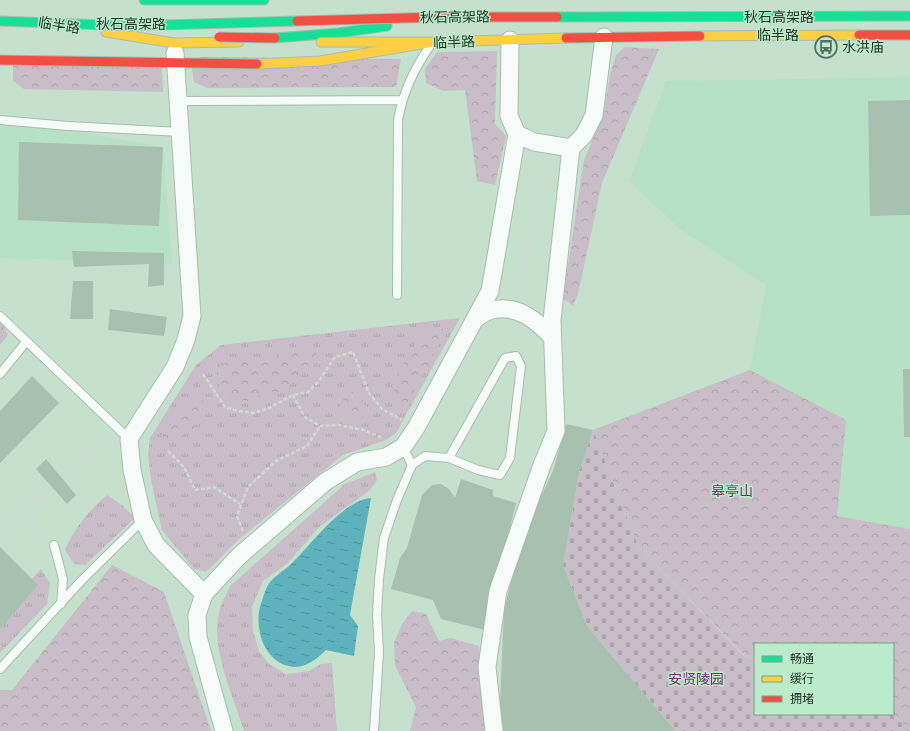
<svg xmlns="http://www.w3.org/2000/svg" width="910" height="731" viewBox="0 0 910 731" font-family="Lato,'Noto Sans SC',sans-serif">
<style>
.built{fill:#b7e1c4}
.grass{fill:url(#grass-tufts)}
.forest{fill:url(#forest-crowns)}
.cemetery{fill:url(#cemetery-stones)}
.water{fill:url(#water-ripples)}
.building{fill:#a7c0af}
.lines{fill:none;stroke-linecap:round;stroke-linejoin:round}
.lane-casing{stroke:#a7bcae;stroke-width:10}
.street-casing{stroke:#a7bcae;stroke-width:19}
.fast-casing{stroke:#a7bcae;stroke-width:11}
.slow-casing{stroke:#a7bcae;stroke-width:11}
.jam-casing{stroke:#a7bcae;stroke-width:11}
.path{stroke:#d1d9d4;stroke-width:2.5;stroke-dasharray:4 2;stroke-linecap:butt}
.lane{stroke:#f6faf8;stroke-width:8}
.street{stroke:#f6faf8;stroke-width:17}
.fast{stroke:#16e098;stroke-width:9}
.slow{stroke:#ffcf43;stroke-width:9}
.jam{stroke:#f24e42;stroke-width:9}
.fast-bridge-casing{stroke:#a7bcae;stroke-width:11;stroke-linecap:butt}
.jam-bridge-casing{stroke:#a7bcae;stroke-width:11;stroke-linecap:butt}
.fast-bridge{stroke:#16e098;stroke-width:9}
.jam-bridge{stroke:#f24e42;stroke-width:9}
.labels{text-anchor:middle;stroke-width:3;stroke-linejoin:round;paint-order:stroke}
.street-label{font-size:14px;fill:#1e3124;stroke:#bbebca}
.poi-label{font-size:14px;fill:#1e3124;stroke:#bbebca;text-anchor:start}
.park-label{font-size:14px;fill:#782e6c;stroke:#bbebca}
</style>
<defs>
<pattern id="grass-tufts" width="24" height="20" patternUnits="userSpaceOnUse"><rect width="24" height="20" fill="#c9bdc7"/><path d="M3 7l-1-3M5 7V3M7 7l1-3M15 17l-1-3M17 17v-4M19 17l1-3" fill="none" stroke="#aca3ab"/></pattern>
<pattern id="forest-crowns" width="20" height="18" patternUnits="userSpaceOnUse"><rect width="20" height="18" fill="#c9bdc7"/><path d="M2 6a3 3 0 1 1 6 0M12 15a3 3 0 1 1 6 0" fill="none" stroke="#aca3ab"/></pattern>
<pattern id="cemetery-stones" width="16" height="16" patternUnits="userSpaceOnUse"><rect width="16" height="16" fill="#c9bdc7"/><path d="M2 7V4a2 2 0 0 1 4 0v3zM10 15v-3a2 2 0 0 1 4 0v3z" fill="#aca3ab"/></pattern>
<pattern id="water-ripples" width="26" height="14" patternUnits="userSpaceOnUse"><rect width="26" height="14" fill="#5db2bc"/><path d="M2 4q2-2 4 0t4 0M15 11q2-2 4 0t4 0" fill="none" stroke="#4c9199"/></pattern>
</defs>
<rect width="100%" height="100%" fill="#c6e0ce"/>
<!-- built -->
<path class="built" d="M910,77V529L837,516L846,420L750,370L766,285L681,230L629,181L666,81Z
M0,117L163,147L172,264L0,258Z"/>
<!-- grass -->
<path class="grass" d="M460,318L396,433L386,440L343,455L238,540L206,572L194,569L162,530L151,480L148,455L150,438L196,365L221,345Z
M375,472L377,480L370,490L319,527L288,563L263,581L252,607L253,631L259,651L269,664L286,674L309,671L321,664L332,663L337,731H244C233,695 209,647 220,609C222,601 227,594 230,586L345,484Z
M107,495L122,505L135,518L85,565L74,564L65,550C73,530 90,509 107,495Z
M41,569L50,583L47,604L0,653V612Z"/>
<!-- forest -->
<path class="forest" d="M625,47L659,49L602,183L578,294L573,306L563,298L584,160L604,113L610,75L616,55Z
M497,51L495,124L506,136L495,185L477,181L465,90L443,91L426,83L425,69L437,52Z
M161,57L163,92L24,89L13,81V65Z
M199,57L401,59L396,87L207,88L194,82L192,69Z
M0,320L8,335L0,345Z
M448,328L405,407L397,408L392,401C396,375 408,353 424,332Z
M303,349L316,351V363L294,382L279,392L268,391L250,401L235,400L221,390L215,376L221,364L239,361L261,362L281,353Z
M750,370L846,420L837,516L910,529V729L891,714H893V644H755V659L745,656L638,546L593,430Z
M347,392H357L370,413L359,420L346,417L340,407Z
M198,397L206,404C197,426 194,434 172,442L164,436C173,419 182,407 198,397Z
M112,565L164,592L211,731H0V690H12Z
M412,611L426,614L439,641L450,638L479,646L489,731H410L416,707L395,666L394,643L402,624Z"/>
<!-- cemetery -->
<path class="cemetery" d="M593,430L638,546L744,656L755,659V714H891L910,729V731H675L587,626L563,565L579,473Z"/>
<!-- water -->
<path class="water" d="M371,498L350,615L358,626L354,656L326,650C318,658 307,667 295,667C266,666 254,631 260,607C262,601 264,593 267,587C271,578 284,571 291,564C311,545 343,500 371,498Z"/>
<!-- building -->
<path class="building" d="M910,100V215L870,216L868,101Z
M19,142L163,147L159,226L18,220Z
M72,251L164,253V285L148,287L149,264L74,267Z
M73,281H93V319H70Z
M110,309L167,317L164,336L108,330Z
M903,369H910V437H904Z
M32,376L59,403L0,463V411Z
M566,424L593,430L579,473L563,565L587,626L675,731H499L504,609L525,530L553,471Z
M46,459L76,495L67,504L36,469Z
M461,479L493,490V496L516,503L485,630L441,619L433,600L391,589L400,558L407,548L422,495L432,485L441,484L449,489L455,498Z
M0,547L38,585L0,629Z"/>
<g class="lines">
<!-- lane casing -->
<g class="lane-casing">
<path id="lane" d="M178,101L402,100
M0,120L68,126L180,132
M397,295L398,120C403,92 413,70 430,46
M0,316L129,439
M0,374L26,342
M403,447L412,465L425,456L449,458L478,470L500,475L510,458L521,366L516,356L505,358L449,458
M54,545L63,579L61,604
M0,669L82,580L143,520
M374,731L379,652L377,615L379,579L384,538L397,500L412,465"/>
</g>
<!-- street casing -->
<g class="street-casing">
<path id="street" d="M175,53L192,316L186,340L175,367L129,439L132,470L143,520L156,545L204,594
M517,134L534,142L571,148
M475,319C480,316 486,311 492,310C517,304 536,320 552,337
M224,731L198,637L197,615L204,594L238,557L325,482L357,462L386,457L403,447L416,428L490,291L517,134L509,116L510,40
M494,731L487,667L498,591L542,465L556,431L552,320L571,148L584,135L594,115L604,37"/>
</g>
<!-- fast casing -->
<g class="fast-casing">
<path id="fast" d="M144,0H264
M275,38L338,33L387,26"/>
</g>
<!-- slow casing -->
<g class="slow-casing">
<path id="slow" d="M106,32L174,43L239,42
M700,36L859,35
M321,42H433L566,38
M257,64L320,61L433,42"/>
</g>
<!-- jam casing -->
<g class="jam-casing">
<path id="jam" d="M859,35H910
M566,38L700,36
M0,60L257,64"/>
</g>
<!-- path -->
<path class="path" d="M518,295L545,161
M203,374L225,407L238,411L254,413L269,408L293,395L308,392L318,382L335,357L353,352L369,393L382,409L402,420
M293,395L305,417L320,426L339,425L363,430L383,438
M168,451L184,467L195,490L214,487L240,504
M69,477L108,437
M26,515L46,536
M243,531L237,516L248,487L276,461L307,446L320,426
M1,539L47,494"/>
<!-- lane -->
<use href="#lane" class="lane"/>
<!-- street -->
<use href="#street" class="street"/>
<!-- fast -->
<use href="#fast" class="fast"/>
<!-- slow -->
<use href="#slow" class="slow"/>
<!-- jam -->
<use href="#jam" class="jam"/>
<!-- fast-bridge casing -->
<g class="fast-bridge-casing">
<path id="fast-bridge" d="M557,17L910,16
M0,21L129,26L297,21"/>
</g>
<!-- jam-bridge casing -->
<g class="jam-bridge-casing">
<path id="jam-bridge" d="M297,21L440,17H557
M219,37L275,38"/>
</g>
<!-- fast-bridge -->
<use href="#fast-bridge" class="fast-bridge"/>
<!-- jam-bridge -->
<use href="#jam-bridge" class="jam-bridge"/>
</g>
<!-- icons -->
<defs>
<g id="bus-ring" transform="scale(1.15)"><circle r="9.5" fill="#bbebca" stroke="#596e60" stroke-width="1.5"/><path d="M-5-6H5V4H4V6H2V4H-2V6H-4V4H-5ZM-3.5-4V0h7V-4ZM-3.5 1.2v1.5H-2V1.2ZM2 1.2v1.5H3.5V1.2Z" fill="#596e60"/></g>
</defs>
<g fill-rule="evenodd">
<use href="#bus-ring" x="826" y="47"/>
</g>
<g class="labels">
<!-- street labels -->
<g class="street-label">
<text transform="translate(455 17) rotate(-1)" y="5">秋石高架路</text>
<text x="779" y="22">秋石高架路</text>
<text x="131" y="29">秋石高架路</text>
<text transform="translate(59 25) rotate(9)" y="5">临半路</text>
<text x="778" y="40">临半路</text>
<text transform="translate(454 42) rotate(-2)" y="5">临半路</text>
</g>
<!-- poi labels -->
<g class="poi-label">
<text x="842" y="52">水洪庙</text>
</g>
<!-- park labels -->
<g class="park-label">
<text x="732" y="496">皋亭山</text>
<text x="696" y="684">安贤陵园</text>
</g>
</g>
<!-- legend -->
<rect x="754" y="643" width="140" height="72" fill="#bbebca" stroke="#7ca188"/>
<rect x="762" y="656" width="20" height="6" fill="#16e098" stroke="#7ca188"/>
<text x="790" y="663" font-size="12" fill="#1e3124">畅通</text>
<rect x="762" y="676" width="20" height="6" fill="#ffcf43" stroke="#7ca188"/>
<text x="790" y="683" font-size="12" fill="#1e3124">缓行</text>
<rect x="762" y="696" width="20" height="6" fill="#f24e42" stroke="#7ca188"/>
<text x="790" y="703" font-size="12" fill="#1e3124">拥堵</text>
</svg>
